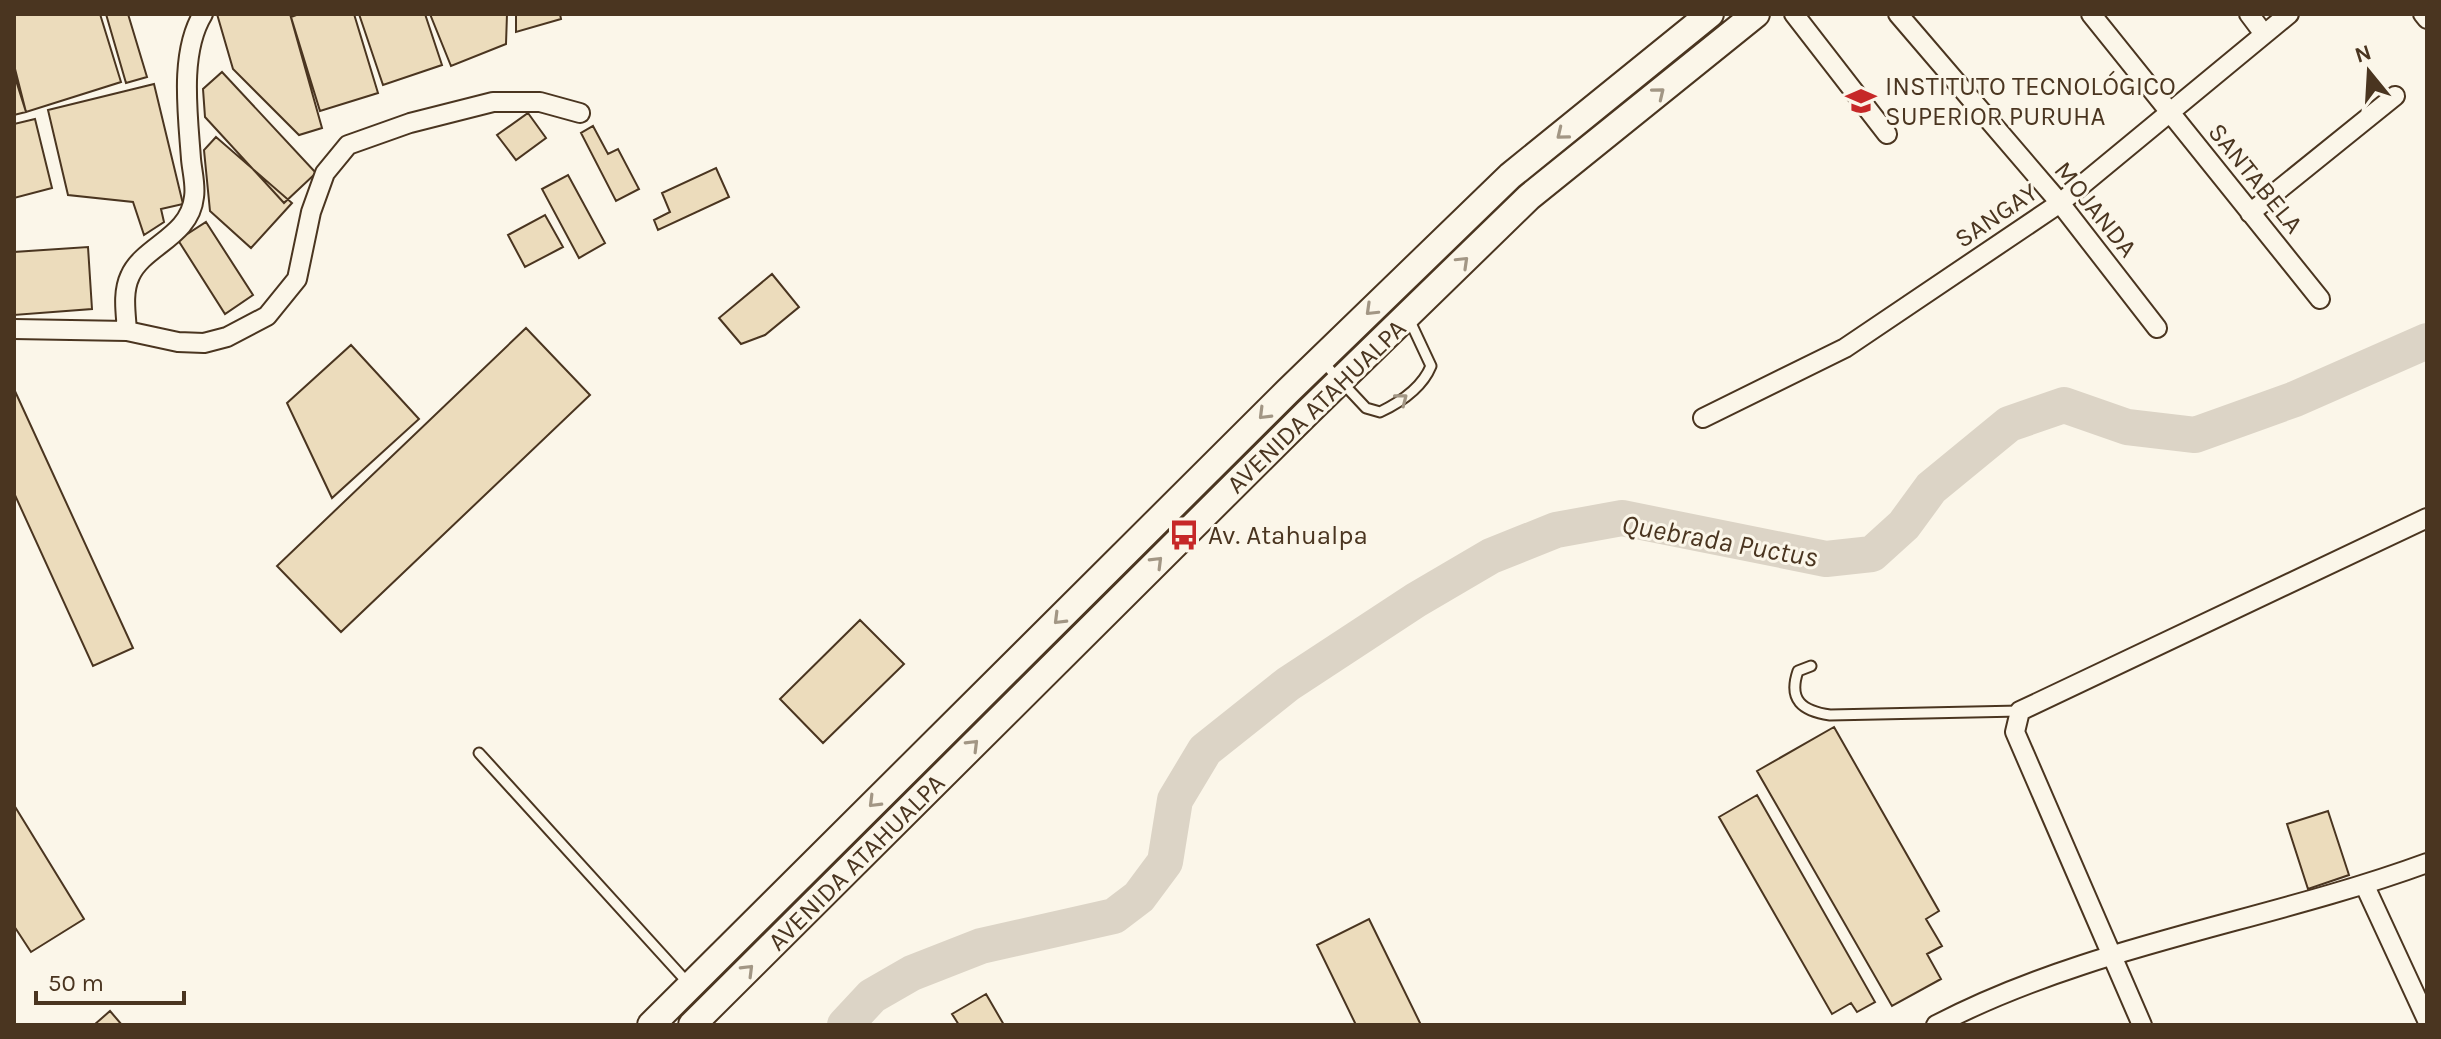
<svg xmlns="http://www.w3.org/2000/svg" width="2441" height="1039" viewBox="0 0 2441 1039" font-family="Karla,sans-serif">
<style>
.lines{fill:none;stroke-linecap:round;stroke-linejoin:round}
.river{stroke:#dcd4c6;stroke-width:36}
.building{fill:#ecdcbc;stroke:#4a3520;stroke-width:2}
.service-casing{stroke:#4a3520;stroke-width:13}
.minor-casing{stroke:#4a3520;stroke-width:22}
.secondary-casing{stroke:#4a3520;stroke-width:30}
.service{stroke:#fbf6e9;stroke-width:9}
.minor{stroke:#fbf6e9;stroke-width:18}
.secondary{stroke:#fbf6e9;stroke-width:26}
.oneway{stroke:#a29684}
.labels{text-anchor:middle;stroke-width:6;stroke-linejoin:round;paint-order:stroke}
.poi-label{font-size:26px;fill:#4a3520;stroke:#fbf6e9;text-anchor:start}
.street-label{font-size:26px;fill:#4a3520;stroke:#fbf6e9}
.water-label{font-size:28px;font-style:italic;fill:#4a3520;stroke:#fbf6e9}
</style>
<rect width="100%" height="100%" fill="#fbf6e9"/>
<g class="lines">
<!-- river -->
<path class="river" d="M845,1025L872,996L912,973L981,946L1114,916L1139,897L1165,862L1175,800L1205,750L1288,684L1416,600L1491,556L1556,530L1622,518L1826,559L1872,554L1904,525L1931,488L2009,424L2064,405L2127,427L2195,435L2295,399L2427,341"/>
</g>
<!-- building -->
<path class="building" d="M14,14H100L121,82L26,112L14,74Z
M106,14H128L147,77L126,83Z
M217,14H290L322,128L299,135L233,69Z
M299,14H354L378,93L320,111L291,17Z
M359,14H425L442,65L383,85Z
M430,14H507L506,44L451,66Z
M516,14H560L561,19L516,32Z
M14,65L26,112L14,115Z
M222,72L316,173L284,203L205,117L203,89Z
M154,84L183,204L161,209L164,222L144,235L133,202L68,195L48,110Z
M528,113L546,138L516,160L497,135Z
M35,119L52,188L14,198V124Z
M593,126L608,154L618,149L639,189L616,201L581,133Z
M216,137L292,203L251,248L210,211L204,150Z
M716,168L729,197L658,230L654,220L670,212L662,193Z
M568,175L605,243L579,258L542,189Z
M545,215L563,247L525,267L508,235Z
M206,222L253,295L225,314L178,240Z
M88,247L92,309L14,315V252Z
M772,274L799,307L765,335L741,344L719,318Z
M526,328L590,395L341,632L277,566Z
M351,345L419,419L332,498L287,403Z
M14,389L133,648L93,666L14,493Z
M860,620L904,664L823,743L780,699Z
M1834,727L1939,911L1926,919L1942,946L1927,954L1941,979L1892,1006L1757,771Z
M1757,795L1875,1002L1857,1012L1851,1003L1832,1014L1719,817Z
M14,805L84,919L31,952L14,926Z
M2328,811L2349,875L2308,889L2287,824Z
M1369,919L1421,1025H1356L1317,945Z
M986,994L1004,1025H959L952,1014Z
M110,1011L122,1025H94Z"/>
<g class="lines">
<!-- service casing -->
<g class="service-casing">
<path id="service" d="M1322,361L1366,408L1380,412C1401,402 1422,388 1431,366L1409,319
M1811,666L1798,671C1788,700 1802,711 1830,715L2020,711
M479,753L688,983"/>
</g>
<!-- minor casing -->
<g class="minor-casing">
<path id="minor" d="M1794,14L1887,134
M1898,14L2060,203L2157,328
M2091,14L2320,299
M2249,14L2264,34
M2423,14L2427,19
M2250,213L2395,96
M14,329L127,331L178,342L204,343L227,337L267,316L297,279L311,212L325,173L348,145L410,123L493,102H540L580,113
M127,331C126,314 122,293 130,276C143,246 190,237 194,197C196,185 192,171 191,159C188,115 179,53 203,14
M1703,418L1845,348L2060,203L2289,14
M2365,886L2427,1020
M1936,1025C2089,945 2266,922 2427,863
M2142,1025L2015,732L2020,711L2427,518"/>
</g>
<!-- secondary casing -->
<g class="secondary-casing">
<path id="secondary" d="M651,1025L1287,392L1510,176L1710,14
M692,1025L1307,413L1529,197L1756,14"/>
</g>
<!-- service -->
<use href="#service" class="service"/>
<!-- minor -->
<use href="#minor" class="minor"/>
<!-- secondary -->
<use href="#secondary" class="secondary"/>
</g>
<!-- one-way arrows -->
<defs><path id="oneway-chevron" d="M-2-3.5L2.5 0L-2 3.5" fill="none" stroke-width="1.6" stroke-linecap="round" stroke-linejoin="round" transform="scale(2)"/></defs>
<g class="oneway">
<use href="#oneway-chevron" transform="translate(1659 93) rotate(-39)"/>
<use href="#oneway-chevron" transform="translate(1562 134) rotate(141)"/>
<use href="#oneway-chevron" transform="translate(1463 262) rotate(-44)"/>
<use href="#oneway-chevron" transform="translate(1371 310) rotate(136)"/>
<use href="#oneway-chevron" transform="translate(1402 399) rotate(-38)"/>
<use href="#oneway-chevron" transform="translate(1264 414) rotate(135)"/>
<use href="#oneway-chevron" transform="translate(1157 562) rotate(-45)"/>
<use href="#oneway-chevron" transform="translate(1059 619) rotate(135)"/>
<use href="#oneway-chevron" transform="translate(973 745) rotate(-45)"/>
<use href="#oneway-chevron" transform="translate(874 802) rotate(135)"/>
<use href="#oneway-chevron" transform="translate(748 970) rotate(-45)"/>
</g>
<!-- icons -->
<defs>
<g id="university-bare" transform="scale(2.4)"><path d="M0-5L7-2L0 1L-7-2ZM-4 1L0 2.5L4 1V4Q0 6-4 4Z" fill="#c62828" stroke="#fbf6e9" stroke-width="2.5" paint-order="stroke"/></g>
<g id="bus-bare" transform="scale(2.4)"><path d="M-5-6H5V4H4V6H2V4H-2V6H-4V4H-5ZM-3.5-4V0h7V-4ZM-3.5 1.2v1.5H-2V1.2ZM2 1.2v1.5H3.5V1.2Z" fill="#c62828" stroke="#fbf6e9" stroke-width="2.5" paint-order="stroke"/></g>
</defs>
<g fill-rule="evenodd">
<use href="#university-bare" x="1861" y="101"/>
<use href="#bus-bare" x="1184" y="535"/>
</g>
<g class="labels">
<!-- poi labels -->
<g class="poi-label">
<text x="1885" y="95">INSTITUTO TECNOLÓGICO<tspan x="1885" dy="30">SUPERIOR PURUHA</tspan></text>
<text x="1208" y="544">Av. Atahualpa</text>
</g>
<!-- street labels -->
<g class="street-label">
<text transform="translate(2256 178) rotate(51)" y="9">SANTABELA</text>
<text transform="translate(2096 209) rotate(51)" y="9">MOJANDA</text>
<text transform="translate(1996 215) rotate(-34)" y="9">SANGAY</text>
<text transform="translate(1316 406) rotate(-44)" y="9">AVENIDA ATAHUALPA</text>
<text transform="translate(856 862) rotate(-45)" y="9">AVENIDA ATAHUALPA</text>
</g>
<!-- water labels -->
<g class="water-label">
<text transform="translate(1720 540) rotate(10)" y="10">Quebrada Puctus</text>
</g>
</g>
<!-- border -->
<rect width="2441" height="1039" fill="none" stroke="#4a3520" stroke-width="32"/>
<!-- north arrow -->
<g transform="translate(2369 72) rotate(342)" stroke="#fbf6e9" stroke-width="6" paint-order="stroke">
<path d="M0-6L14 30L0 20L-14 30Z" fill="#4a3520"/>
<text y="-12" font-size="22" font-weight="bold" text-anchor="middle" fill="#4a3520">N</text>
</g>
<!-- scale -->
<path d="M36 991v12h148v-12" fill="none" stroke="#4a3520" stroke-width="4"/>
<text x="48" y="991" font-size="24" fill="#4a3520" stroke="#fbf6e9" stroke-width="6" paint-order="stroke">50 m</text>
</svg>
